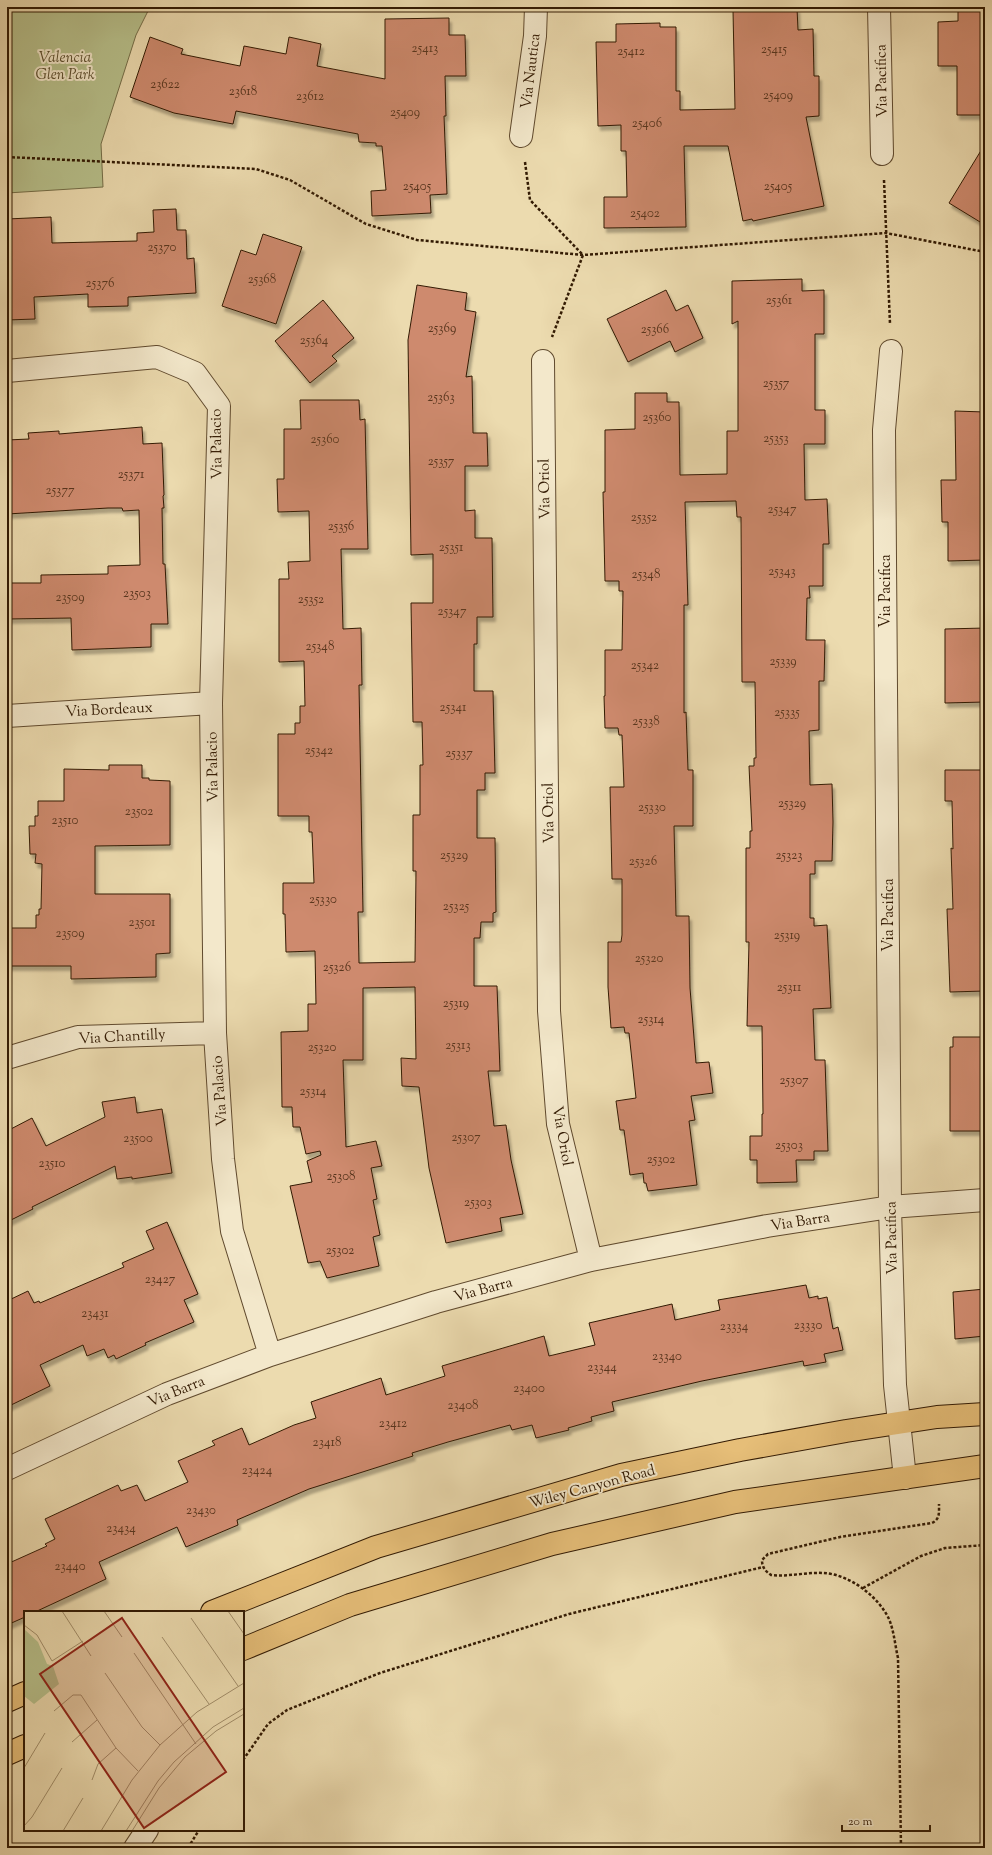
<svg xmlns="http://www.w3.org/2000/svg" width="992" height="1855" viewBox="0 0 992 1855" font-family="'Sorts Mill Goudy',serif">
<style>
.green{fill:#b7c08b;stroke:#746d47}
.building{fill:#ce8a6e;stroke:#321a03;filter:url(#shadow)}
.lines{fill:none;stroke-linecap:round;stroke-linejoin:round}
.minor-casing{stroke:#604a2e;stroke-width:24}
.major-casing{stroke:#321a03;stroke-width:24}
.path{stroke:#321a03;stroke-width:2.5;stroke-dasharray:3 2;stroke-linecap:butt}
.minor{stroke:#f3e8cb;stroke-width:22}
.major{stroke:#e6be78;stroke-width:22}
.labels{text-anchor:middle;stroke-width:4;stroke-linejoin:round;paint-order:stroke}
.number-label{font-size:13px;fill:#59361e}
.park-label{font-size:15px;font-style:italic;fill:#5a4c2c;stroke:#f3e8cb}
.street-label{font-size:15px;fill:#321a03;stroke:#f3e8cb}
.inset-road{fill:none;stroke:#a28e6a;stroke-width:1}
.view{fill:#8f2418;fill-opacity:0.15;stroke:#8f2418;stroke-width:2}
.inset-edge{fill:none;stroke:#321a03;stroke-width:2}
</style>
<defs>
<filter id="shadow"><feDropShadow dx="2.5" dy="4.5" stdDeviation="1" flood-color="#0004"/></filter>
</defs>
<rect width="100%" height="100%" fill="#ecdbaf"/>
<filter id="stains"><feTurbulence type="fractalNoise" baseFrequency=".005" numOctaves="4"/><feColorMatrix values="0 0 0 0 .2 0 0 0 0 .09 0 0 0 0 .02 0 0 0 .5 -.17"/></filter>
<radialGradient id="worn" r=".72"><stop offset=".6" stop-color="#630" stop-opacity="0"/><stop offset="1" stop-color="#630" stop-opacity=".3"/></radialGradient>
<!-- green -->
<path class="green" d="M7,7H150L136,35L101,144L103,187L7,193Z"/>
<!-- building -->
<path class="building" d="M958,7H985V115H957V66H938V22L958,21Z
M797,8L798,30L813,29L814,76H819V116L806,117L824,206L753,221L752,219L743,221L728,146H684L686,227L604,228V197H627L626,151H621V125L598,126L596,42H616V24L660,23V27H676V91H680V110L735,109L733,10Z
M449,18V35H465L466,76H445L446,116H444L447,194L430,195L431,213L372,216L371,191L386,190L382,146H376V143L359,142L358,134L236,111L233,124L174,113L130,97L150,37L183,49L181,54L240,66L244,46L286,54L289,37L321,44L317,66L385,79V19Z
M985,144V225L949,203Z
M176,209L177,230H186L187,259L194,258L196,293L128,297V306L88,307V294L34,297L35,319L7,320V219L51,217L52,243L137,241V233L154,232L153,210Z
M263,234L302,247L276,324L222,306L241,250L256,255Z
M802,279V291L824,290V334H815V410H825V444H804L805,500L827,499L829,544H823V586H809L810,598H807L806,640H825L824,681H819V730L809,731L810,785L832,784L833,822L832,861H815V874H810V918H814V926L827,925L831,1008L813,1009L815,1060H825L828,1151H814V1160H796L797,1182L757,1183V1160H750V1136H762V1114H763L762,1026H747L749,942H746V848H750V831H752L749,766H754V758H756L755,682H742L741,517H737L736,501L685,502L688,605H684V713L686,712L688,770H693V826H674L676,916H689L690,988L696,1063L709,1062L713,1093L691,1096L695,1120L689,1121L697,1185L648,1191L646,1183H644L643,1173L630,1175L624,1130H620L616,1101L636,1098L629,1033H625L624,1027L611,1028L608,987V942H621L622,935V879H612L610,787H624L622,735H619L618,728H605L604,696H605V650H622L623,591H619V581H605L603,492H605V430L635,429V393H667V402H679L680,475L727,474V431H738V321L732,324V281Z
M417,285L467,293L465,310L476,312L466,377L472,376L473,433H487L488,466H465V511L475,510V538H492L493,617H477V644H474V691H493L495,773H485V790H477V838H495L496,912L493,913V922H481L480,938H474V986H497L500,1071H488L494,1126L506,1125L511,1160L523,1214L500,1218L502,1231L446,1243L429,1168L419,1087L402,1086L401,1058L416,1059L415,987L363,988V1060H343L346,1147L376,1141L382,1166L371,1168L377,1199L373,1200L380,1235L373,1237L379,1266L327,1278L320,1261L308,1263L290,1186L312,1182L307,1161L321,1155L320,1151L306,1154L300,1127H293L292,1107H282L281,1032L308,1031V1004H316L315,951L286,952L285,914H283V883H314L312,832H309V816H278V734H295V723H300V706H305L304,661L279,662V579H289L288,562L310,561L309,511L278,512L277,479H284V429H301L300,400H359L360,420L365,419L368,549H341L343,629L361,628L362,685H359L363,912H358L359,963L415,962L416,871H413V815H420V765H423L422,722H413L411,603H433V554L411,555L408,340Z
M666,290L676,311L688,305L703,338L675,352L670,341L628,362L607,319Z
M323,300L354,338L332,356L337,361L310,383L275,341Z
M955,411L985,412V560L948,561V522H942L941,480H956Z
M142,427L143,444L162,443L164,495L163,496L164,508H162L163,564H165L168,624H151V647L72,650L71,618L7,619V583H41V575L108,574V566L140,565L139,510L123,511L122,508H108L7,514V440L29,439L28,433L59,431V434Z
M985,628V702L945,703V629Z
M109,765H142V778H149V780L170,781V845L95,846V894H170V953L156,954V977L71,979V966H7V928H36V915H39V909H41L42,864L35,863L36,854H30L29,826H35V816H38V801H64V769L109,770Z
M945,770H985V991L950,992L947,909H953L951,848L953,849L952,801H945Z
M953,1037H985V1131H950V1047H953Z
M135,1097L137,1113L162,1109L172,1173L132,1179V1177L117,1179L115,1166L32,1207L33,1209L7,1222V1131L32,1118L46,1146L105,1117L102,1102Z
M167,1222L198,1294L184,1300L194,1322L145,1343L146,1345L116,1359L114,1355L108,1358L104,1349L87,1356L83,1345L40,1365L50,1386L7,1407V1301L28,1291L34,1303L39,1301L40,1303L124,1267L122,1263L154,1249L146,1231Z
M806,1285L809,1298L818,1296V1299L827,1297L833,1329L838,1327L843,1350L824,1354L826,1362L804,1366L803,1361L702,1381L612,1402L614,1411L591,1417L592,1421L568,1428L569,1430L536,1438L532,1425L512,1430L510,1425L448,1442L412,1453L413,1456L309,1489L237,1520L238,1525L186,1547L177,1527L99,1562L106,1579L35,1612H25V1617L7,1625V1564L47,1546L45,1544L55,1539L45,1519L118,1485L121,1491L137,1485L145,1501L188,1482L178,1461L215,1445L212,1441L242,1428L249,1445L294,1425L316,1418L311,1402L381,1378L386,1395L445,1376L442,1366L544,1336L549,1356L595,1345L589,1323L672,1304L675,1320L720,1310L718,1300Z
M985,1289V1336L955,1339L953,1292Z"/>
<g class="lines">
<!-- minor casing -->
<g class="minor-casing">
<path id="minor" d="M879,7L882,154
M521,136L535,36L536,7
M891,351L884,430L890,1207L895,1385L905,1478
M543,361L549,1011L558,1124L591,1260
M7,371L157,357L195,373L219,406L211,703L215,1033L223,1159L232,1231L270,1355
M7,716L211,703
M7,1058L78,1037L215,1033
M7,1469L167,1394L270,1355L436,1302L591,1260L767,1226L890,1207L985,1200
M135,1848L147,1830"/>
</g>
<!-- major casing -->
<g class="major-casing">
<path id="major" d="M212,1612L376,1547L621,1475L740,1450L846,1431L937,1417L985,1414
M243,1649L350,1605L552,1544L735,1502L985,1466
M7,1701L25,1693
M7,1754L25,1746"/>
</g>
<!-- path -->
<path class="path" d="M7,157L256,169L290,180L366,224L417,240L583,255L886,233L985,252
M525,162L530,200L583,255L552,337
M884,180L890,324
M863,1588L921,1556L945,1548L985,1545
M243,1760L268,1724L287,1710L380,1673L569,1614L763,1567
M188,1848L199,1830
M901,1848L898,1658C895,1645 894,1631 889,1619C878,1596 849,1574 823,1573C806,1572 788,1577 771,1575C765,1571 762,1567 762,1560L768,1554L840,1537L932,1523C940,1519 939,1513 939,1504"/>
<!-- minor -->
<use href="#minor" class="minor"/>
<!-- major -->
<use href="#major" class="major"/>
</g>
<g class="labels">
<!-- number labels -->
<g class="number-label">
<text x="425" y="52">25413</text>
<text x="774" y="53">25415</text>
<text x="631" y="55">25412</text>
<text x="165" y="88">23622</text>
<text x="243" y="95">23618</text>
<text x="778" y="99">25409</text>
<text x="310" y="100">23612</text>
<text x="405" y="116">25409</text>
<text x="647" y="127">25406</text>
<text x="417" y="190">25405</text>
<text x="778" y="190">25405</text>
<text x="645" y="217">25402</text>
<text x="162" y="251">25370</text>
<text x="262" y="283">25368</text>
<text x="100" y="287">25376</text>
<text x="779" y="304">25361</text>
<text x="442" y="332">25369</text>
<text x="655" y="333">25366</text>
<text x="314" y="344">25364</text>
<text x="776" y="387">25357</text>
<text x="441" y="401">25363</text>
<text x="657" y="421">25360</text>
<text x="776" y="442">25353</text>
<text x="325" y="443">25360</text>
<text x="441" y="465">25357</text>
<text x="131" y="478">25371</text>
<text x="60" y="494">25377</text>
<text x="782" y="513">25347</text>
<text x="644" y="521">25352</text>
<text x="341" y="530">25356</text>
<text x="451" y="551">25351</text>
<text x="782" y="575">25343</text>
<text x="646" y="578">25348</text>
<text x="137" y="597">23503</text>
<text x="70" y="601">23509</text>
<text x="311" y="603">25352</text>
<text x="452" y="615">25347</text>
<text x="320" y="650">25348</text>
<text x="783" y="665">25339</text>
<text x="645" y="669">25342</text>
<text x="453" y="711">25341</text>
<text x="787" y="716">25335</text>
<text x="646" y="725">25338</text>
<text x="319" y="754">25342</text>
<text x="459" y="757">25337</text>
<text x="792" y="807">25329</text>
<text x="652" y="811">25330</text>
<text x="139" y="815">23502</text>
<text x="65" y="824">23510</text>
<text x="454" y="859">25329</text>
<text x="789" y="859">25323</text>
<text x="643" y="865">25326</text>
<text x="323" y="903">25330</text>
<text x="456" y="910">25325</text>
<text x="142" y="926">23501</text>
<text x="70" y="937">23509</text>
<text x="787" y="939">25319</text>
<text x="649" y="962">25320</text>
<text x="337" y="971">25326</text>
<text x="789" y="991">25311</text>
<text x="456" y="1007">25319</text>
<text x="651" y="1023">25314</text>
<text x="458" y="1049">25313</text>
<text x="322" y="1051">25320</text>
<text x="794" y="1084">25307</text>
<text x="313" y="1095">25314</text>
<text x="466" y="1141">25307</text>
<text x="138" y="1142">23500</text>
<text x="789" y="1149">25303</text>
<text x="661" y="1163">25302</text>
<text x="52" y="1167">23510</text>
<text x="341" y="1180">25308</text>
<text x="478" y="1206">25303</text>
<text x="340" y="1254">25302</text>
<text x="160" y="1283">23427</text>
<text x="95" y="1317">23431</text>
<text x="808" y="1329">23330</text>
<text x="734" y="1330">23334</text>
<text x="667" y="1360">23340</text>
<text x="602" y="1371">23344</text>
<text x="529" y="1392">23400</text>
<text x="463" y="1409">23408</text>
<text x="393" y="1427">23412</text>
<text x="327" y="1446">23418</text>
<text x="257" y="1474">23424</text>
<text x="201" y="1514">23430</text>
<text x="121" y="1532">23434</text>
<text x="70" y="1570">23440</text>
</g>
<!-- park labels -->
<g class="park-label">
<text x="65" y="62">Valencia<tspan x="65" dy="17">Glen Park</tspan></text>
</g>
<!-- street labels -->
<g class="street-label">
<text transform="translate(530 71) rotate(-83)" y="5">Via Nautica</text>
<text transform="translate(881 81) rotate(-91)" y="5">Via Pacifica</text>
<text transform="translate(216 444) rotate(-91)" y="5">Via Palacio</text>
<text transform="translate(544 489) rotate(-91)" y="5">Via Oriol</text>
<text transform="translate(885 591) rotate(-90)" y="5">Via Pacifica</text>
<text transform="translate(109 709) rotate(-3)" y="5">Via Bordeaux</text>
<text transform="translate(212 767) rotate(-91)" y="5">Via Palacio</text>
<text transform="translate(548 813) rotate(-91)" y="5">Via Oriol</text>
<text transform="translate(888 915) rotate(-90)" y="5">Via Pacifica</text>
<text transform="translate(122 1036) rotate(-3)" y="5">Via Chantilly</text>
<text transform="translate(219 1091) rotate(-94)" y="5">Via Palacio</text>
<text transform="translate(563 1136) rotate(80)" y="5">Via Oriol</text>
<text transform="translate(800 1221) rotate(-9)" y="5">Via Barra</text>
<text transform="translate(891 1238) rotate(-91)" y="5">Via Pacifica</text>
<text transform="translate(483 1289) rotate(-15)" y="5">Via Barra</text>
<text transform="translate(176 1391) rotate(-22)" y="5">Via Barra</text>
<text transform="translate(592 1486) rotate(-15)" y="5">Wiley Canyon Road</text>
</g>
</g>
<!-- overview -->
<g transform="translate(24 1611)">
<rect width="220" height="220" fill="#ecdbaf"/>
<path d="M0,18L14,31L23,53L29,55L35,73L10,93L0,85Z" fill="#b7c08b"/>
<path class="inset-road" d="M38,0L67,45M80,0L98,26M204,0L220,23M167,7L214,75M0,14L13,24L28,50L59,30M138,26L185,93M110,42L172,133M81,62L118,116L136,134M30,100L49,84H57L92,137L114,160M48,131L73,109M0,157L21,122M68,169L74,153L92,137M0,215L8,206L38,157M39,220L59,187M77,220L108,169L136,134L173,101L220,72M102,220L134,170L150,151L189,116L220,97M108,220L135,177L161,146L192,120L220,103"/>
<path class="view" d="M98,7L202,161L120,217L16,63Z"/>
<rect width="220" height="220" class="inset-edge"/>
</g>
<!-- margin -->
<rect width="992" height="1855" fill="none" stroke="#ecdbaf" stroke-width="24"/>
<rect x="8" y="8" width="976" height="1839" fill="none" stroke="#321a03" stroke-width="2"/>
<rect x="12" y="12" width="968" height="1831" fill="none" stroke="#321a03"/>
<!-- scale -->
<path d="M842 1825v6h88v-6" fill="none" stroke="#321a03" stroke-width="2"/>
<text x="848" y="1825" font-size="12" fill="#321a03" stroke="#f3e8cb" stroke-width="3" paint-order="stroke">20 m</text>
<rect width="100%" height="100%" filter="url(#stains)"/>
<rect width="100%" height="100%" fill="url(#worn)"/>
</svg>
